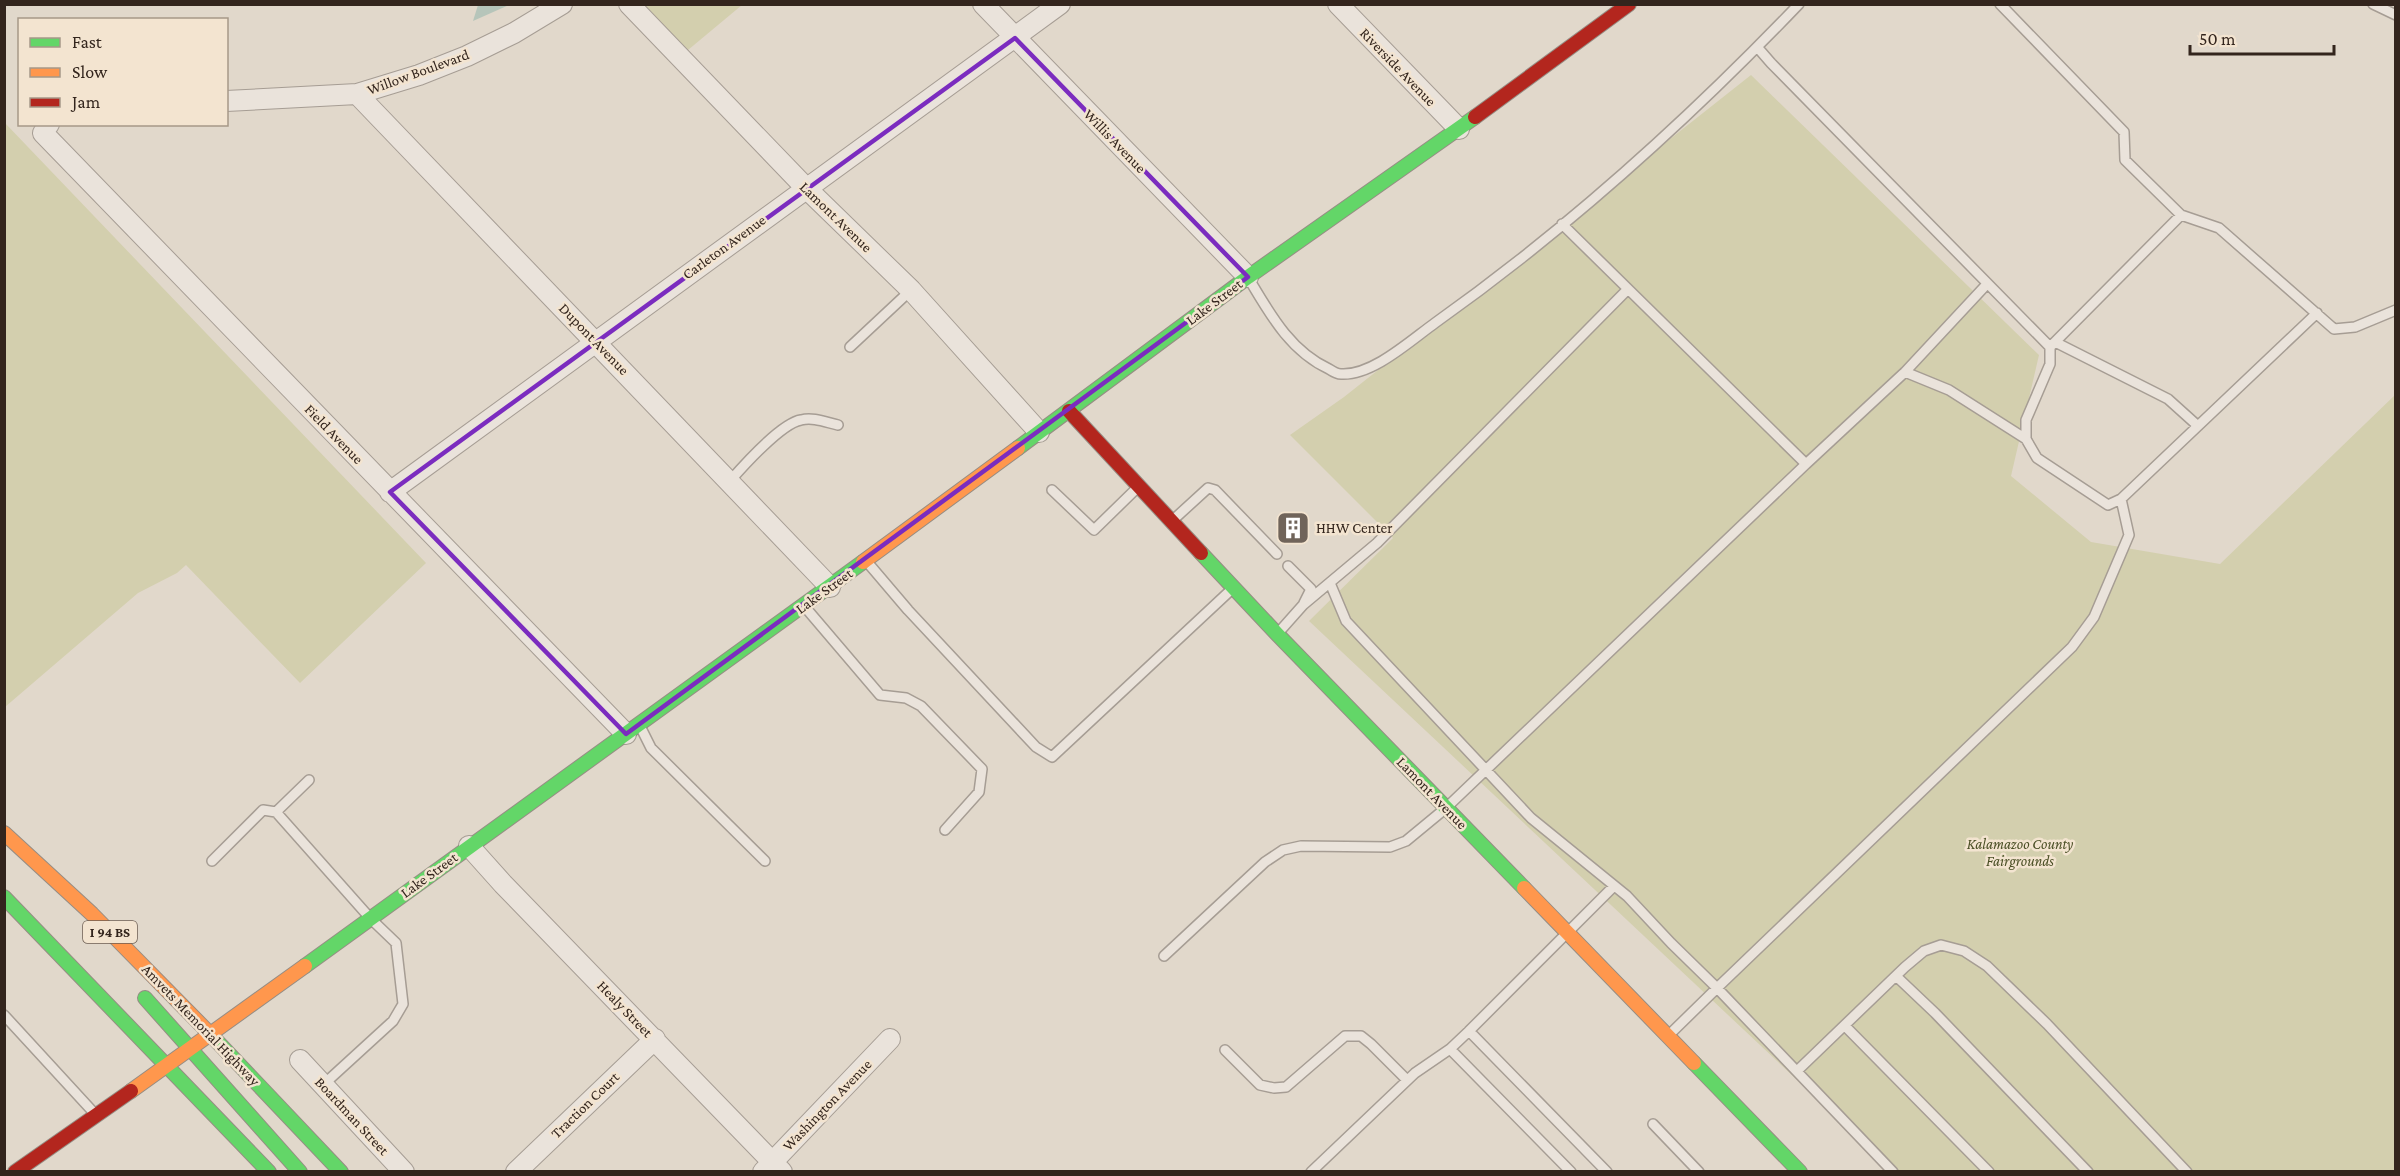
<svg xmlns="http://www.w3.org/2000/svg" width="2400" height="1176" viewBox="0 0 2400 1176" font-family="'Crimson Pro',serif">
<style>
.green{fill:#d3cfae}
.water{fill:#b6c5ba}
.lines{fill:none;stroke-linecap:round;stroke-linejoin:round}
.lane-casing{stroke:#a69d94;stroke-width:12}
.street-casing{stroke:#a69d94;stroke-width:22}
.fast-casing{stroke:#968d84;stroke-width:16}
.slow-casing{stroke:#968d84;stroke-width:16}
.jam-casing{stroke:#968d84;stroke-width:16}
.lane{stroke:#eae3db;stroke-width:9}
.street{stroke:#eae3db;stroke-width:20}
.fast{stroke:#63d668;stroke-width:14}
.slow{stroke:#ff974d;stroke-width:14}
.jam{stroke:#b3261e;stroke-width:14}
.marked{fill:none;stroke:#7b2cbf;stroke-width:4.5;stroke-linejoin:round}
.labels{text-anchor:middle;stroke-width:5;stroke-linejoin:round;paint-order:stroke}
.shield{fill:#f3e4d0;stroke:#6d5e53;stroke-width:1.5}
.shield-label{font-size:14px;font-weight:bold;fill:#33251d}
.street-label{font-size:15px;fill:#33251d;stroke:#f3e4d0}
.poi-label{font-size:15px;fill:#33251d;stroke:#f3e4d0;text-anchor:start}
.park-label{font-size:15px;font-style:italic;fill:#4a4f25;stroke:#f3e4d0}
</style>
<rect width="100%" height="100%" fill="#e1d8cb"/>
<!-- green -->
<path class="green" d="M640,5H742L688,50L645,13Z
M1751,75L2039,355L2011,476L2091,542L2220,564L2395,395V1171H1894L1309,621L1393,538L1290,435L1344,397Z
M5,123L426,563L300,683L186,565L177,573L138,593L5,707Z"/>
<!-- water -->
<path class="water" d="M478,5V4L509,5L473,21Z"/>
<g class="lines">
<!-- lane casing -->
<g class="lane-casing">
<path id="lane" d="M2373,4L2396,15
M1758,48L1771,63L2050,347L2181,215L2125,160L2124,132L2000,4
M2181,215L2219,228L2334,329L2355,327L2396,310
M1562,224L1806,464L1905,372L1987,284
M1249,279C1270,314 1290,351 1329,369C1332,371 1337,374 1341,374C1372,376 1410,341 1435,323C1566,230 1687,121 1799,4
M2055,342L2168,399L2198,426
M850,347L911,290
M2050,347V364L2026,420V439L2037,458L2108,505L2121,499L2317,313
M1905,372L1949,390L2026,439
M730,481C744,465 782,423 801,420C813,417 825,422 838,425
M1052,490L1094,530L1137,488
M1173,520L1208,488L1215,490L1277,554
M868,563L908,610L1036,747L1052,757L1232,589
M1288,566L1311,589L1304,603
M1330,583L1346,621L1531,818L1627,896L1671,943L1717,988L1670,1034
M805,607L880,695L906,698L921,706L982,769L979,792L945,830
M1279,632L1303,605L1377,543L1628,289
M640,726L651,748L765,861
M276,812L309,780
M212,861L263,810L276,812L370,918L396,943L403,1004L393,1021L323,1085
M1164,956L1265,862L1283,850L1301,846L1390,847L1406,841L1446,808L1806,464
M1896,976L1935,1013L2088,1172
M4,1015L95,1114
M1845,1026L1989,1172
M1469,1031L1450,1049L1571,1172
M1225,1050L1260,1085L1274,1088L1286,1087L1345,1036H1361L1371,1044L1407,1080
M1797,1071L1905,967L1924,951L1941,945L1964,951L1987,966L2047,1024L2187,1172
M1653,1124L1699,1172
M1311,1172L1415,1073L1450,1049
M1607,1172L1469,1031L1614,886
M1893,1172L1717,988L2072,647L2094,617L2129,535L2121,499"/>
</g>
<!-- street casing -->
<g class="street-casing">
<path id="street" d="M629,4L806,188L911,290L1039,432
M983,4L1248,277
M1338,4L1459,129
M357,94L830,587
M226,101L357,94L419,75L467,56L514,33L562,4
M49,124L43,133L626,734
M390,492L1060,4
M469,846L503,884L782,1172
M300,1060L404,1172
M516,1172L655,1039
M763,1172L890,1039"/>
</g>
<!-- fast casing -->
<g class="fast-casing">
<path id="fast" d="M1018,448L1248,277L1475,117
M1201,553L1277,634L1524,888
M4,897L269,1172
M305,966L863,562
M145,998L300,1172
M212,1036L341,1172
M1694,1063L1800,1172"/>
</g>
<!-- slow casing -->
<g class="slow-casing">
<path id="slow" d="M863,562L1018,448
M4,833L92,914L212,1036
M1524,888L1694,1063
M131,1091L305,966"/>
</g>
<!-- jam casing -->
<g class="jam-casing">
<path id="jam" d="M1475,117L1629,4
M1069,411L1201,553
M15,1172L131,1091"/>
</g>
<!-- lane -->
<use href="#lane" class="lane"/>
<!-- street -->
<use href="#street" class="street"/>
<!-- fast -->
<use href="#fast" class="fast"/>
<!-- slow -->
<use href="#slow" class="slow"/>
<!-- jam -->
<use href="#jam" class="jam"/>
</g>
<!-- marked area -->
<path class="marked" d="M1015,38L1248,277L626,734L390,492Z"/>
<!-- icons -->
<defs>
<g id="building-square" transform="scale(1.725)"><rect x="-9" y="-9" width="18" height="18" rx="4" fill="#70645a" stroke="#f3e4d0"/><path d="M-4-6H4V6H1V3H-1V6H-4ZM-2.5-4.3h1.7v1.8h-1.7ZM.8-4.3h1.7v1.8H.8ZM-2.5-1h1.7V.8h-1.7ZM.8-1h1.7V.8H.8Z" fill="#fff"/></g>
</defs>
<g fill-rule="evenodd">
<use href="#building-square" x="1293" y="528"/>
</g>
<g class="labels">
<!-- shield labels -->
<rect class="shield" x="83" y="921" width="54" height="22" rx="4.5"/>
<g class="shield-label">
<text x="110" y="937">I 94 BS</text>
</g>
<!-- street labels -->
<g class="street-label">
<text transform="translate(1398 67) rotate(46)" y="5">Riverside Avenue</text>
<text transform="translate(418 72) rotate(-20)" y="5">Willow Boulevard</text>
<text transform="translate(1115 141) rotate(46)" y="5">Willis Avenue</text>
<text transform="translate(836 217) rotate(44)" y="5">Lamont Avenue</text>
<text transform="translate(724 247) rotate(-36)" y="5">Carleton Avenue</text>
<text transform="translate(1214 302) rotate(-37)" y="5">Lake Street</text>
<text transform="translate(594 339) rotate(46)" y="5">Dupont Avenue</text>
<text transform="translate(334 434) rotate(46)" y="5">Field Avenue</text>
<text transform="translate(824 591) rotate(-36)" y="5">Lake Street</text>
<text transform="translate(1432 793) rotate(46)" y="5">Lamont Avenue</text>
<text transform="translate(429 875) rotate(-36)" y="5">Lake Street</text>
<text transform="translate(625 1009) rotate(46)" y="5">Healy Street</text>
<text transform="translate(201 1025) rotate(46)" y="5">Amvets Memorial Highway</text>
<text transform="translate(585 1105) rotate(-44)" y="5">Traction Court</text>
<text transform="translate(827 1105) rotate(-46)" y="5">Washington Avenue</text>
<text transform="translate(352 1116) rotate(47)" y="5">Boardman Street</text>
</g>
<!-- poi labels -->
<g class="poi-label">
<text x="1316" y="533">HHW Center</text>
</g>
<!-- park labels -->
<g class="park-label">
<text x="2020" y="849">Kalamazoo County<tspan x="2020" dy="17">Fairgrounds</tspan></text>
</g>
</g>
<!-- border -->
<rect width="2400" height="1176" fill="none" stroke="#33251d" stroke-width="12"/>
<!-- legend -->
<rect x="18" y="18" width="210" height="108" fill="#f3e4d0" stroke="#a69888" stroke-width="1.5"/>
<rect x="30" y="38" width="30" height="9" fill="#63d668" stroke="#a69888" stroke-width="1.5"/>
<text x="72" y="48" font-size="18" fill="#33251d">Fast</text>
<rect x="30" y="68" width="30" height="9" fill="#ff974d" stroke="#a69888" stroke-width="1.5"/>
<text x="72" y="78" font-size="18" fill="#33251d">Slow</text>
<rect x="30" y="98" width="30" height="9" fill="#b3261e" stroke="#a69888" stroke-width="1.5"/>
<text x="72" y="108" font-size="18" fill="#33251d">Jam</text>
<!-- scale -->
<path d="M2190 45v9h144v-9" fill="none" stroke="#33251d" stroke-width="3"/>
<text x="2199" y="45" font-size="18" fill="#33251d" stroke="#f3e4d0" stroke-width="4.5" paint-order="stroke">50 m</text>
</svg>
